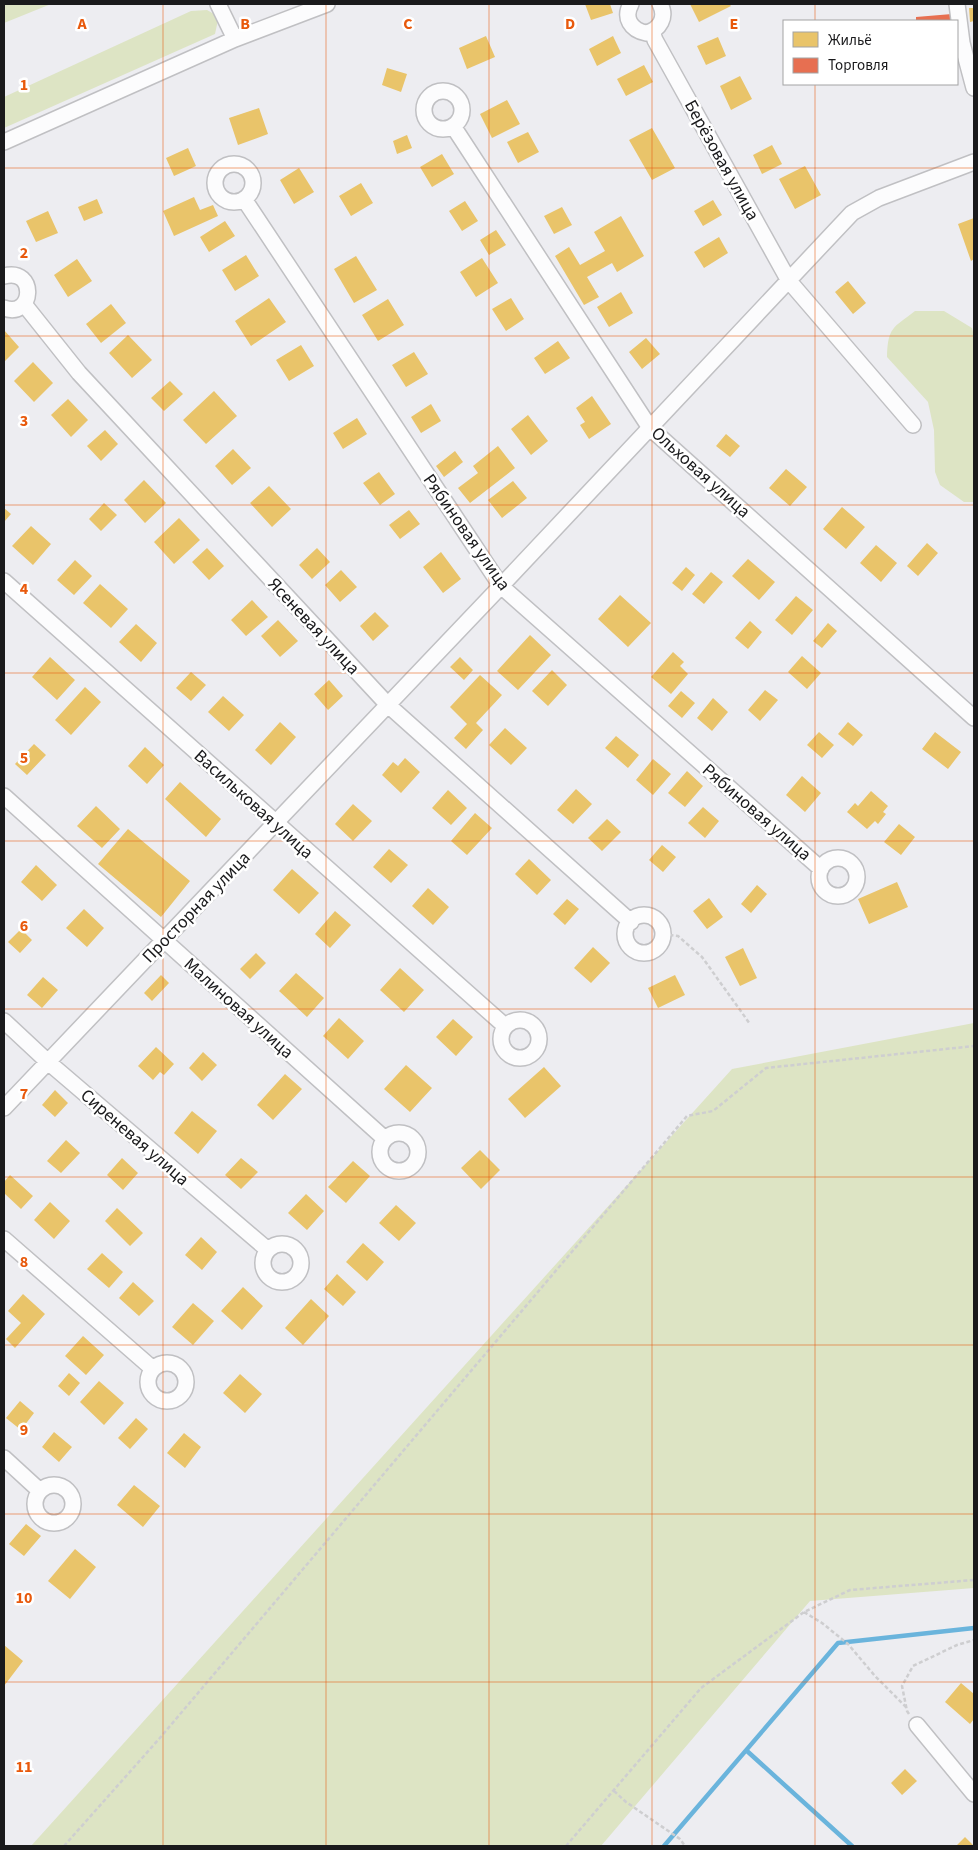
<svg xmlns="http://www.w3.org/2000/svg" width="978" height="1850" viewBox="0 0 978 1850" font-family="'Source Sans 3',sans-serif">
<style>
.green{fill:#dde4c4}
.homes{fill:#e9c46a}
.shops{fill:#e76f51}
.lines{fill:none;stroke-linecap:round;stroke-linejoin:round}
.stream{stroke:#6ab4dc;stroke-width:4.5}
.minor-casing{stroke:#c0c0c3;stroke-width:18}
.path{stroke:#ceced0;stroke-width:2.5;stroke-dasharray:4 2.5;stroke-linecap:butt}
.minor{stroke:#fcfcfd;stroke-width:15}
.grid{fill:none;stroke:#e8590c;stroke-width:1;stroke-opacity:0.55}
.labels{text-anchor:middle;stroke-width:5;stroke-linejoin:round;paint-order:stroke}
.street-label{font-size:18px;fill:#1a1a1c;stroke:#fff}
.grid-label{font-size:16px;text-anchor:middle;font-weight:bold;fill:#e8590c;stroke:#fff;stroke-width:5;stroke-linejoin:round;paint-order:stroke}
</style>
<rect width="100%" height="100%" fill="#ededf1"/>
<!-- green -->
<path class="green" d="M4,4H51L4,23Z
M207,10L214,14L218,20L215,34L4,128V97L191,11Z
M915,311H944L972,328L974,336V502H964L940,485L935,472L934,430L928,402L887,357C888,327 893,328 915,311Z
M974,1023V1588L810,1601L601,1846H31L732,1069Z"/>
<!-- homes -->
<path class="homes" d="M585,4H610L613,13L591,20Z
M690,4H729L731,6L699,22Z
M969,8H974V21L970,22Z
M486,36L495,57L467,69L459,48Z
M613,36L621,53L597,66L589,49Z
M718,37L726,56L706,65L697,46Z
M644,65L653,82L626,96L617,79Z
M387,68L407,74L401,92L382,85Z
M740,76L752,99L731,110L720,86Z
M507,100L520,124L492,138L480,114Z
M259,108L268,134L238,145L229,118Z
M652,128L675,168L652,180L629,140Z
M528,132L539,152L518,163L507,142Z
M407,135L412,148L397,154L393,141Z
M772,145L782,164L762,174L753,155Z
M188,148L196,166L174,176L166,158Z
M442,154L454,174L432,187L420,167Z
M805,166L821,195L795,209L779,179Z
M299,168L314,192L294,204L280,180Z
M361,183L373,203L351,216L339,196Z
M194,197L200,210L213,205L218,216L174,236L163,211Z
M97,199L103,213L84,221L78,207Z
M713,200L722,215L703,226L694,211Z
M465,201L478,221L462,231L449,211Z
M562,207L572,225L554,234L544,216Z
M48,211L58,233L36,242L26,221Z
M621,216L644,256L617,272L612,263L587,277L599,297L584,305L555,256L569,247L580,265L605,251L594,232Z
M974,218V259L971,261L958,224Z
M225,221L235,236L209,252L200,237Z
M496,230L506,245L489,255L480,240Z
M719,237L728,253L704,268L694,252Z
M246,255L259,276L235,291L222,270Z
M356,256L377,290L354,303L334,269Z
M482,258L498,283L476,297L460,272Z
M77,259L92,281L68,297L54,275Z
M848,281L866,303L853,314L835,292Z
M621,292L633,313L609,327L597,307Z
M269,298L286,322L251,346L235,321Z
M511,298L524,319L506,331L492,309Z
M388,299L404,325L378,341L362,315Z
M111,304L126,323L101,343L86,324Z
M4,330L19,347L4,362Z
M128,335L152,360L132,378L109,353Z
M646,338L660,354L642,369L629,352Z
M558,341L570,358L545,374L534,358Z
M301,345L314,366L289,381L276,360Z
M414,352L428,374L406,387L392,365Z
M33,362L53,383L34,402L14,381Z
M170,381L183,394L164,411L151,398Z
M214,391L237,416L206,444L183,420Z
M592,396L611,424L589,439L580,425L585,422L576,408Z
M68,399L88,420L71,437L51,415Z
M431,404L441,421L421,433L411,417Z
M528,415L548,441L531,455L511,429Z
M357,418L367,434L343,449L333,433Z
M105,430L118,444L101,461L87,446Z
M726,434L740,446L730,457L716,446Z
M498,446L515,468L470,503L458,488L478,473L473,466Z
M233,449L251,468L232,485L215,466Z
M455,451L463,462L444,477L436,466Z
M786,469L807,487L790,506L769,488Z
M379,472L395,494L380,505L363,483Z
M144,480L166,503L145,523L124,500Z
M513,481L527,498L502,518L488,500Z
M269,486L291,509L272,527L250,503Z
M104,503L117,515L101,531L89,519Z
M842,507L865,527L846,549L823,529Z
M4,508L11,514L4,522Z
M409,510L420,524L400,539L389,525Z
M179,518L200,540L174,564L154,542Z
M31,526L51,544L33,565L12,546Z
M927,543L938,553L918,576L907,566Z
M876,545L897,563L881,582L860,563Z
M207,548L224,566L209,580L192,562Z
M317,548L330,562L312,579L299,565Z
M441,552L461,579L443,593L423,567Z
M748,559L775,582L759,600L732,576Z
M75,560L92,576L74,595L57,580Z
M686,567L695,575L682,591L672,583Z
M341,570L357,587L340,602L325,585Z
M711,572L723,582L704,604L692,594Z
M100,584L128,609L111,628L83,603Z
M620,595L651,623L628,647L598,619Z
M796,596L813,610L792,635L775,620Z
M252,600L268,617L246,636L231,620Z
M375,612L389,626L373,641L360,626Z
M278,620L298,641L280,657L261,636Z
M750,621L762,632L748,649L735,638Z
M828,623L837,631L822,648L813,641Z
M136,624L157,643L141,662L119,642Z
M530,635L551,655L518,690L497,671Z
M673,652L684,662L680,666L688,674L671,694L651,677Z
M802,656L821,673L807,689L788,672Z
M50,657L75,680L57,700L32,677Z
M460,657L473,670L464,680L450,667Z
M552,670L567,685L548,706L532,691Z
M191,672L206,685L191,701L176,688Z
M480,675L502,695L476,723L483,730L466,749L454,738L467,724L450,707Z
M329,680L343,696L328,710L314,694Z
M85,687L101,702L71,735L55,720Z
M765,690L778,700L760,721L748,710Z
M681,691L695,703L682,718L668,706Z
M223,696L244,715L229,731L208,712Z
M713,698L728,712L712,731L697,718Z
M280,722L296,737L271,765L255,750Z
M848,722L863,735L853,746L838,734Z
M505,728L527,748L511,765L489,745Z
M819,732L834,745L822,758L807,745Z
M935,732L961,752L948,769L922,749Z
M616,736L639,755L628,768L605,748Z
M34,744L46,755L27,775L15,764Z
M145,747L164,765L147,784L128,766Z
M405,758L420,772L401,793L382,775L393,762L398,766Z
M653,759L671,774L653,795L636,780Z
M687,771L703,786L685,807L668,793Z
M802,776L821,793L805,812L786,795Z
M180,782L221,819L206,837L165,799Z
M576,789L592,804L573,824L557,810Z
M448,790L467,808L451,825L432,808Z
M871,791L888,806L883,812L886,814L878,824L875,821L867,829L847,812L855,803L858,806Z
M353,804L372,821L353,841L335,824Z
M96,806L120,829L102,848L77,826Z
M703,807L719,821L705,838L688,823Z
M475,813L492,828L467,855L451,841Z
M607,819L621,832L602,851L588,838Z
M899,824L915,837L901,855L884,842Z
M128,829L190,881L161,917L98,864Z
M662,845L676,857L663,872L649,860Z
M389,849L408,865L391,883L373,867Z
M529,859L551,880L537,895L515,874Z
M36,865L57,885L42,901L21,882Z
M292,869L319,893L299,914L273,890Z
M897,882L908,907L869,924L858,899Z
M757,885L767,894L751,913L741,904Z
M428,888L449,907L433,925L412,906Z
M709,898L723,917L707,929L693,911Z
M567,899L579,909L565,925L553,914Z
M84,909L104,928L87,947L66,928Z
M335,911L351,925L330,948L315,934Z
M21,929L32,940L20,953L8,942Z
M593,947L610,963L591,983L574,968Z
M743,948L757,978L740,986L725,957Z
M256,953L266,963L250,979L240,969Z
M400,968L424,990L404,1012L380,990Z
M296,973L324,998L307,1017L279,991Z
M161,975L169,983L152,1001L144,993Z
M675,975L685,995L658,1008L648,988Z
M43,977L58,990L42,1008L27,995Z
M339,1018L364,1041L348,1059L323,1036Z
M453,1019L473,1037L456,1056L436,1037Z
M156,1047L174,1064L164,1075L160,1072L153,1080L138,1066Z
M203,1052L217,1065L202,1081L189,1068Z
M406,1065L432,1088L410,1112L384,1089Z
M544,1067L561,1086L525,1118L508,1099Z
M285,1074L302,1089L273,1120L257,1105Z
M55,1090L68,1103L55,1117L42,1105Z
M192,1111L217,1131L198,1154L174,1133Z
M66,1140L80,1153L61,1173L47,1161Z
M480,1150L500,1170L481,1189L461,1168Z
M122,1158L138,1173L123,1190L107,1175Z
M241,1158L258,1172L241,1189L225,1175Z
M353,1161L370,1176L346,1203L328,1187Z
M10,1175L33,1196L21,1209L4,1193V1182Z
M306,1194L324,1211L307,1230L288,1213Z
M50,1202L70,1221L54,1239L34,1220Z
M396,1205L416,1223L399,1241L379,1223Z
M117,1208L143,1233L130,1246L105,1221Z
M201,1237L217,1252L202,1270L185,1255Z
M363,1243L384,1262L367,1281L346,1262Z
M102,1253L123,1272L109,1288L87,1269Z
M337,1274L356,1292L343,1306L324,1289Z
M133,1282L154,1301L139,1316L119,1298Z
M243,1287L263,1306L242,1330L221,1311Z
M23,1294L45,1314L15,1348L6,1339L21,1323L8,1311Z
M311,1299L329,1316L303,1345L285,1328Z
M193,1303L214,1321L193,1345L172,1327Z
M83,1336L104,1355L86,1375L65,1356Z
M69,1373L80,1383L69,1396L58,1386Z
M240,1374L262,1394L245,1413L223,1393Z
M99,1381L124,1403L104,1425L80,1402Z
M20,1401L34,1413L21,1430L6,1418Z
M136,1418L148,1429L130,1449L118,1438Z
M54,1432L72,1447L59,1462L42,1447Z
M184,1433L201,1447L185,1468L167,1453Z
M134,1485L160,1506L143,1527L117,1505Z
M26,1524L41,1536L24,1556L9,1544Z
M75,1549L96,1567L70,1599L48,1581Z
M4,1645L23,1661L4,1686Z
M961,1683L974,1694V1719L970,1724L945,1702Z
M905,1769L917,1781L902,1795L891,1783Z
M965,1837L974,1846H956Z"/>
<!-- shops -->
<path class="shops" d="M952,14L953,21H916V17Z"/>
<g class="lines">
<!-- stream -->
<path class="stream" d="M747,1751L852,1846
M664,1846L838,1643L974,1628"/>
<!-- minor casing -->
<g class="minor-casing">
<path id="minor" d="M218,4L235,39
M631,4C623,18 631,30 646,33C660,30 667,17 660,4
M957,4L962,43L974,88
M652,31L655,40L789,281L913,425
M424 110a19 19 0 1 1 38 0a19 19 0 1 1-38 0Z
M453,126L650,428L974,718
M4,142L235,39L327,4
M215 183a19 19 0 1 1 38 0a19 19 0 1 1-38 0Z
M244,199L501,586L821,869
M4,276C37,267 34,319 4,308
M24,304L79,373L388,705L631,922
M4,581L505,1026
M4,796L385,1139
M819 877a19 19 0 1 1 38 0a19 19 0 1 1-38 0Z
M625 934a19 19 0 1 1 38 0a19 19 0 1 1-38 0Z
M501 1039a19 19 0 1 1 38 0a19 19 0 1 1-38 0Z
M4,1021L48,1062L268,1250
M4,1108L501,586L852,213L879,198L974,162
M380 1152a19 19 0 1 1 38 0a19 19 0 1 1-38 0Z
M4,1239L153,1369
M263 1263a19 19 0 1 1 38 0a19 19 0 1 1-38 0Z
M148 1382a19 19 0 1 1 38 0a19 19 0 1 1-38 0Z
M4,1458L40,1491
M35 1504a19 19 0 1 1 38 0a19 19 0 1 1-38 0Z
M917,1725L974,1794"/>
</g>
<!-- path -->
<path class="path" d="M663,934L678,936L702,957L750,1024
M804,1612L822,1623L848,1644L875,1676L906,1707
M909,1714L907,1711L902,1686L913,1666L957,1645L974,1640
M614,1791L626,1802L680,1839L685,1846
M64,1846L159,1739L687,1116L713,1111L766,1068L974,1046
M566,1846L701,1688L804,1612L850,1590L974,1580"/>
<!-- minor -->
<use href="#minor" class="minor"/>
</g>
<!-- grid -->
<path class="grid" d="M163,4V1846M326,4V1846M489,4V1846M652,4V1846M815,4V21M815,84V1846M4,168H974M4,336H974M4,505H974M4,673H974M4,841H974M4,1009H974M4,1177H974M4,1345H974M4,1514H974M4,1682H974"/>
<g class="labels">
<!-- street labels -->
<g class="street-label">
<text transform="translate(722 160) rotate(61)" y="6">Берёзовая улица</text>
<text transform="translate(701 472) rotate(42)" y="6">Ольховая улица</text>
<text transform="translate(467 532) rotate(55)" y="6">Рябиновая улица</text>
<text transform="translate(314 626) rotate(47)" y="6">Ясеневая улица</text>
<text transform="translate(254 804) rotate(42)" y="6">Васильковая улица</text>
<text transform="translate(757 812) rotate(41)" y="6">Рябиновая улица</text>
<text transform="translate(196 907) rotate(-46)" y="6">Просторная улица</text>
<text transform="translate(239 1008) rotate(42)" y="6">Малиновая улица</text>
<text transform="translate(135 1137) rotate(41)" y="6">Сиреневая улица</text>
</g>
</g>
<g class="grid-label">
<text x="82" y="29">A</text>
<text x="245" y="29">B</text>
<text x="408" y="29">C</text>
<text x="570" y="29">D</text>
<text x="734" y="29">E</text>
<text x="24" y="90">1</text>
<text x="24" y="258">2</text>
<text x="24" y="426">3</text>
<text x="24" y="594">4</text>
<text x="24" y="763">5</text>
<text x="24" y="931">6</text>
<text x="24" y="1099">7</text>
<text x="24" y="1267">8</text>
<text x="24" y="1435">9</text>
<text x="24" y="1603">10</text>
<text x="24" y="1772">11</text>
</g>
<!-- border -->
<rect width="978" height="1850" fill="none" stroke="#1a1a1c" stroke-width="10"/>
<!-- legend -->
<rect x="783" y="20" width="175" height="65" fill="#ffffff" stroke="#a3a3a4"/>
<rect x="793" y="32" width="25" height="15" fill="#e9c46a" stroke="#a3a3a4"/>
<text x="828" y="45" font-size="15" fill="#1a1a1c">Жильё</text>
<rect x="793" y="58" width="25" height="15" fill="#e76f51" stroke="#a3a3a4"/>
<text x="828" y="70" font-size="15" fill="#1a1a1c">Торговля</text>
</svg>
